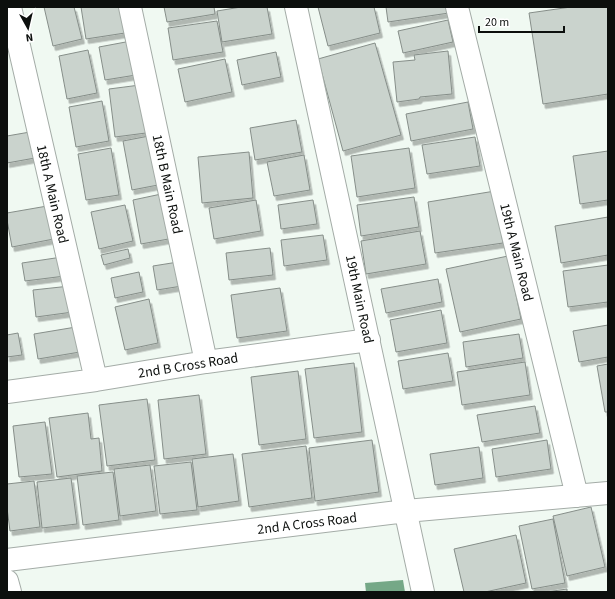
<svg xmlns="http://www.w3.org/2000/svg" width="615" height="599" viewBox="0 0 615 599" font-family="'Source Sans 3',sans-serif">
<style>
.water{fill:#75a887}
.building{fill:#cad3cd;stroke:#868e89;filter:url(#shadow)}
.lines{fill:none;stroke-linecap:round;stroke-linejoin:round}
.minor-casing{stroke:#a4aca7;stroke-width:24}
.minor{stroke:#fff;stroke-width:22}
.labels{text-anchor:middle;stroke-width:3;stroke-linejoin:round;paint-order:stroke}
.street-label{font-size:14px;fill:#0c0f0d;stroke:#fff}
</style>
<defs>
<filter id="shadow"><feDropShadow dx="2.5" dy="4.5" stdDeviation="0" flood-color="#0004"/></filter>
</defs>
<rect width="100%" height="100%" fill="#f0f9f2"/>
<!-- water -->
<path class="water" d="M403,580L405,592H366L365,583Z"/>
<!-- building -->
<path class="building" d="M44,7H74L82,39L53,46Z
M81,7H120L125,33L86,39Z
M164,7H214L215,14L167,22Z
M241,7H267L272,34L222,42L217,11Z
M318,7H374L380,33L328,46Z
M386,7H448L449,13L388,22Z
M571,7H608V94L543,104L529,13Z
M448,20L453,42L403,53L398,31Z
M217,21L223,52L173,60L168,28Z
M131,41L136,75L105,80L99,47Z
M375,43L401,135L343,151L318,59Z
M88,50L97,93L67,99L59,56Z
M448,51L452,94L420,97L419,99L397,102L393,62L415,60L414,55Z
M276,52L281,77L242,85L237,60Z
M225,59L232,92L185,102L178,69Z
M140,85L146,133L115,137L109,89Z
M102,101L109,141L76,147L69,107Z
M468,102L473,129L411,141L406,114Z
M296,120L302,152L255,160L250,128Z
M30,132L35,158L7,163V136Z
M149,136L158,185L132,190L123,141Z
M475,137L480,166L427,174L422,145Z
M111,148L119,195L86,200L78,154Z
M409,148L415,188L357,197L351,156Z
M608,151V200L580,204L573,156Z
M249,152L253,198L202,203L198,157Z
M304,155L310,190L274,196L267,162Z
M495,191L503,243L435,253L428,202Z
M166,193L174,238L141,244L133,200Z
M414,197L419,227L361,236L357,205Z
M256,200L261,231L214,239L209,208Z
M313,200L317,224L281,229L278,205Z
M53,205L59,238L12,247L7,220V213Z
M125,205L133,241L99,249L91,212Z
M608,217V255L561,263L555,226Z
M420,231L426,264L366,274L361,241Z
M323,235L327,260L284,266L281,240Z
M270,248L273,275L229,280L226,253Z
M128,249L130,258L104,265L101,255Z
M508,256L521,319L460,332L446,269Z
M62,257L65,276L25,281L22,263Z
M178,262L182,286L157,290L153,266Z
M608,265V302L568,307L563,271Z
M139,272L143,292L115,298L111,278Z
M438,279L442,302L386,313L381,289Z
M70,286L73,312L36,317L33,290Z
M280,288L287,331L237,338L231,295Z
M149,299L158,343L125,350L115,307Z
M441,310L447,343L396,352L390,320Z
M608,325V357L579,362L573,331Z
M76,327L80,352L38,359L34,334Z
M18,333L22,355L7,357V335Z
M519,334L523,358L466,367L463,342Z
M448,353L453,381L403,389L398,361Z
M525,362L530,395L462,405L457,372Z
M354,363L362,432L314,438L305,369Z
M608,364V412H605L597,366Z
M298,371L306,439L259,445L251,377Z
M199,395L206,454L164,459L158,400Z
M147,399L155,460L107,466L99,405Z
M535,406L540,433L482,442L477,415Z
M88,413L91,439L99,438L102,471L57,477L49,418Z
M45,422L52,474L19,477L13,426Z
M372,440L379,492L315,501L309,448Z
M547,440L551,469L496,477L492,449Z
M306,446L312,498L249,507L242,454Z
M479,447L483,478L435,485L430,454Z
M233,454L239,501L198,507L192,459Z
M191,462L197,510L160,514L154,466Z
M150,465L156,511L120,516L114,469Z
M113,472L119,520L83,525L77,476Z
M71,478L77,524L42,528L37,482Z
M34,481L40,527L10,531L7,508V484Z
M591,507L605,567L567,576L553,516Z
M553,519L565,583L532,589L519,526Z
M516,535L526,583L485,592H464L454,549Z
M567,589V592H546Z"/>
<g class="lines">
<!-- minor casing -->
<g class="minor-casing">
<path id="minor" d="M10,7L96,380
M130,7L206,362
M296,7L423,592
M457,7L577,496
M7,392L96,380L206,362L369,340
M7,560L406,511L608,493
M7,581L10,592"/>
</g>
<!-- minor -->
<use href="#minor" class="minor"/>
</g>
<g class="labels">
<!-- street labels -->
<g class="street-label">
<text transform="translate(168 184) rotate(78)" y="5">18th B Main Road</text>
<text transform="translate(53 194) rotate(77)" y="5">18th A Main Road</text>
<text transform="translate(517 252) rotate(76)" y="5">19th A Main Road</text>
<text transform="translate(360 299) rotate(78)" y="5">19th Main Road</text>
<text transform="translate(188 365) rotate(-9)" y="5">2nd B Cross Road</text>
<text transform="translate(307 523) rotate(-7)" y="5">2nd A Cross Road</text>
</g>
</g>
<!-- border -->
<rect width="615" height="599" fill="none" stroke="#0c0f0d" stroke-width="16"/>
<!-- north arrow -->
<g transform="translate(28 28) rotate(172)" stroke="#ffffff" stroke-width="3" paint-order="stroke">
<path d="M0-3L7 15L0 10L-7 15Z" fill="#0c0f0d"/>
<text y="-6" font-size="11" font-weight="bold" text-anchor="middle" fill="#0c0f0d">N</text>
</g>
<!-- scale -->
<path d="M479 26v6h85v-6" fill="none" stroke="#0c0f0d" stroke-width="2"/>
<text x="485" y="26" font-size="12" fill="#0c0f0d" stroke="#ffffff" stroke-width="3" paint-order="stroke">20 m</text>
</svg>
